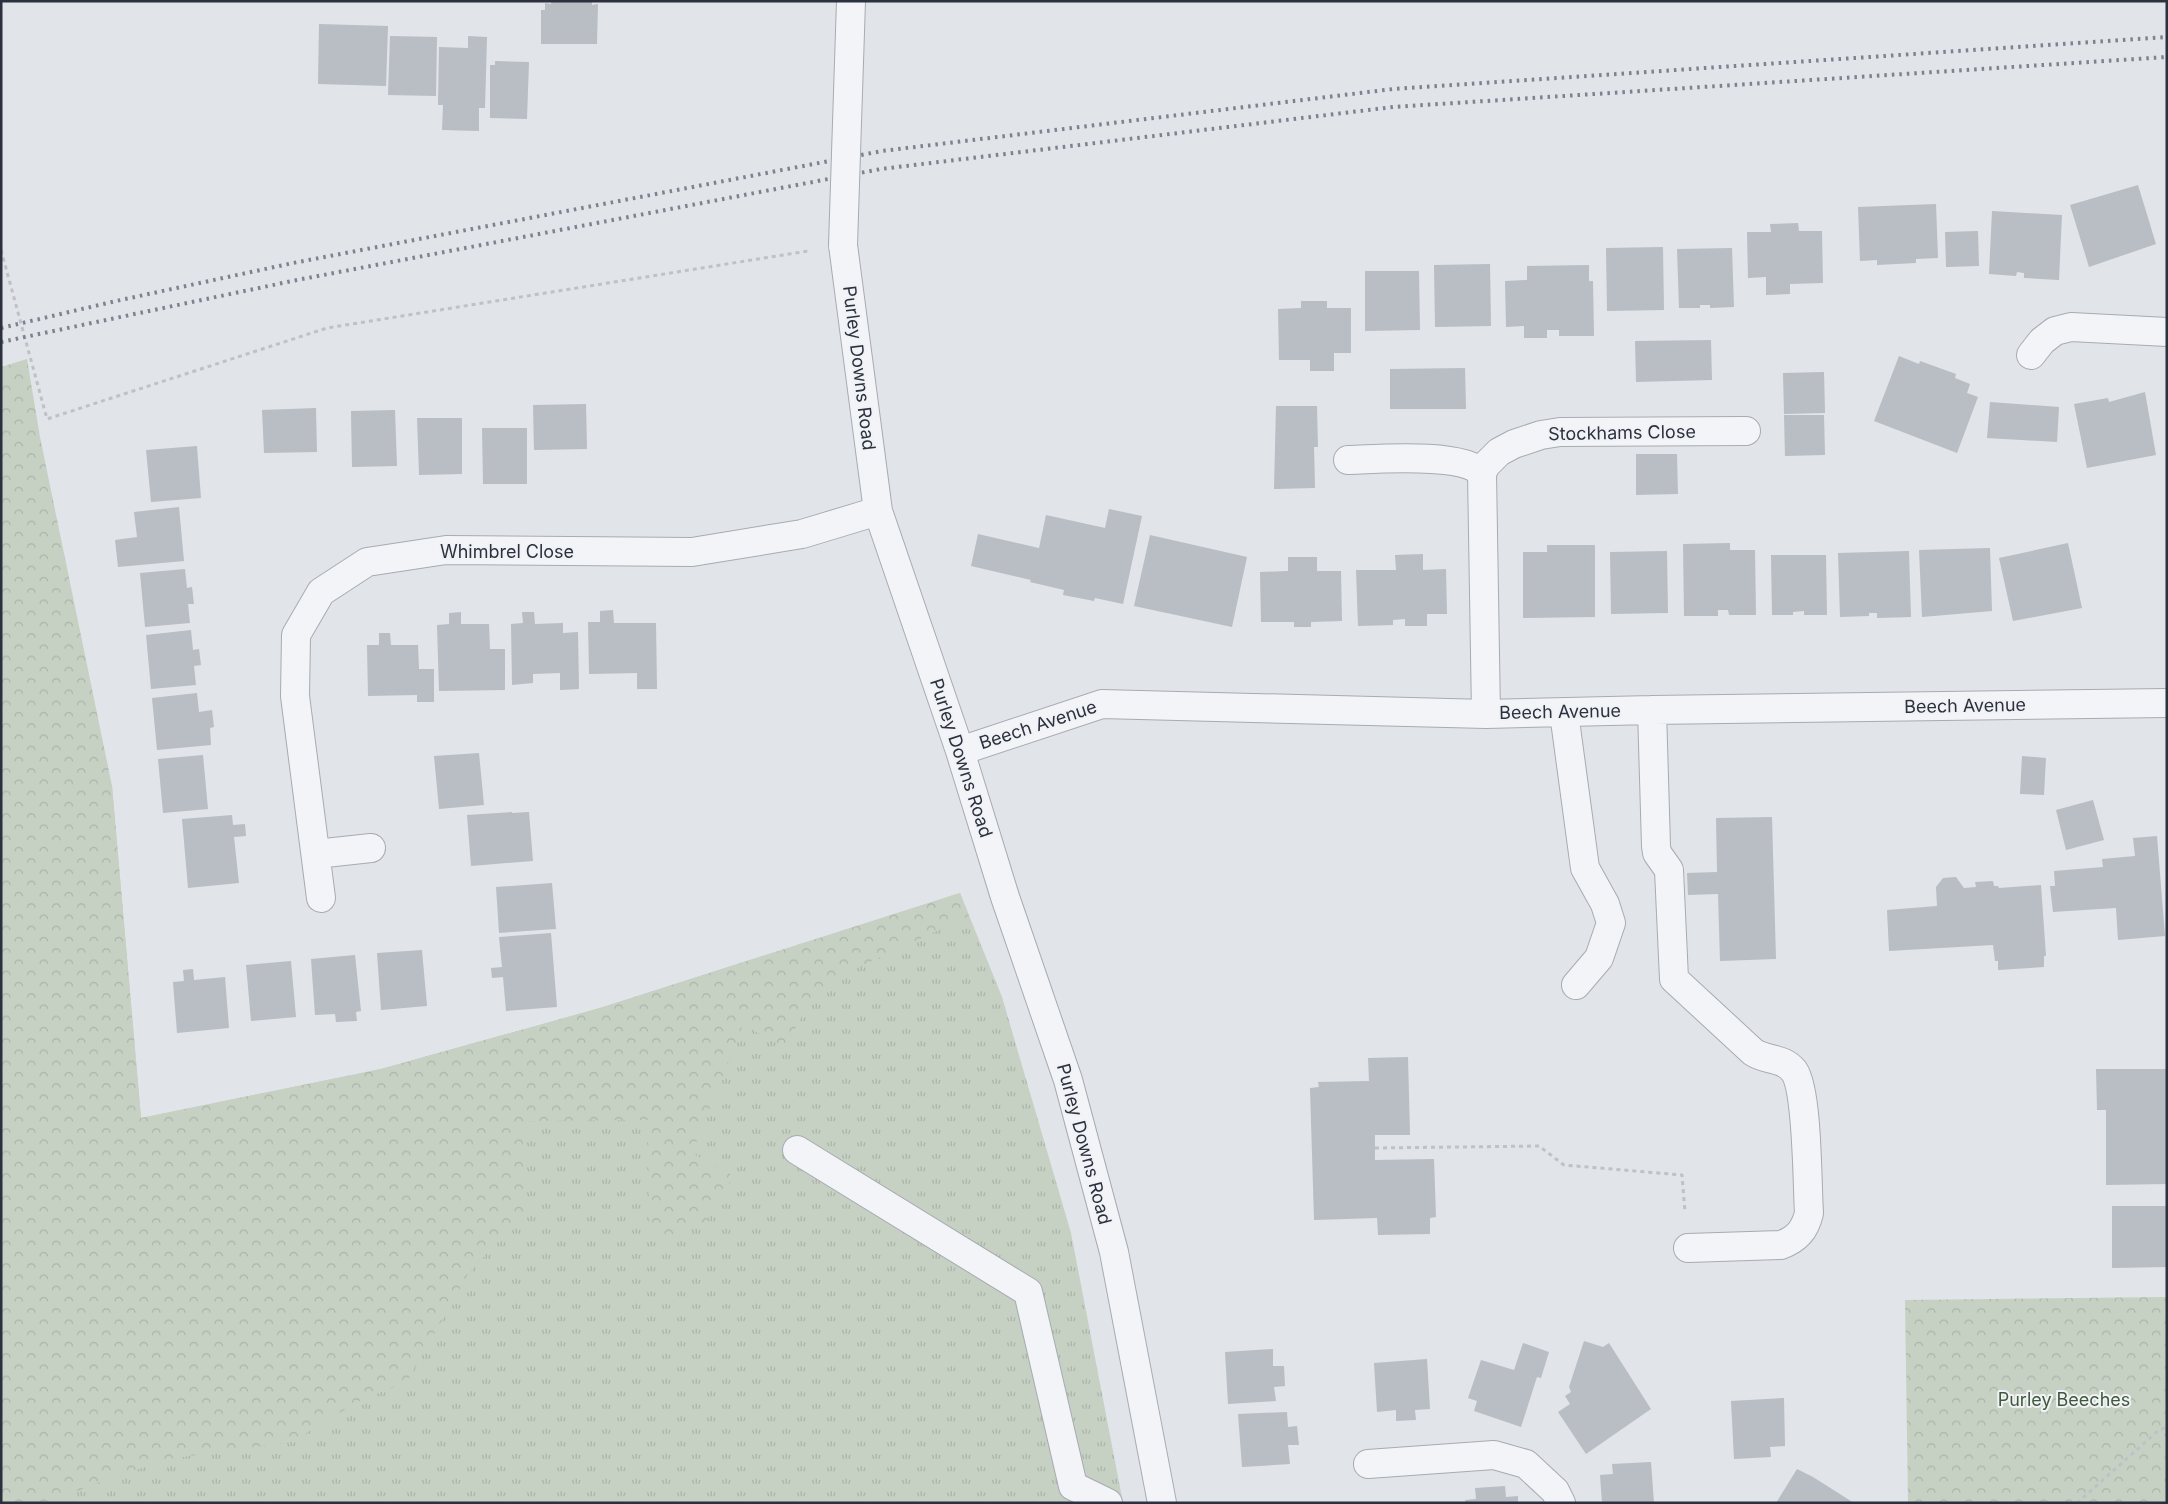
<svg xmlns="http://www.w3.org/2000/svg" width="2168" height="1504" viewBox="0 0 2168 1504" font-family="Inter,sans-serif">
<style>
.grass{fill:url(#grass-tufts)}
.forest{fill:url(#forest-crowns)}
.building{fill:#b9bdc4}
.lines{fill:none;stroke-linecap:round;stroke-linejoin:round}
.minor-casing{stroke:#a7abb2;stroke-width:30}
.path{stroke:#bfc1c7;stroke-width:3;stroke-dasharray:4 4;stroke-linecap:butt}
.minor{stroke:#f3f4f7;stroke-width:28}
.rail{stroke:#7c8390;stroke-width:4;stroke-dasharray:2.5 5;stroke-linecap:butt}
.minor-bridge-casing{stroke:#a7abb2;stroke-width:30;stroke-linecap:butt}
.minor-bridge{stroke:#f3f4f7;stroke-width:28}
.labels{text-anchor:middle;stroke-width:4;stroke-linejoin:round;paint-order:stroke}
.street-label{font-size:18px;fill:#2b313e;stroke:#f0f2f6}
.park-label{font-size:18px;fill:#3f583a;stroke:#f0f2f6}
</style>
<defs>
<pattern id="grass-tufts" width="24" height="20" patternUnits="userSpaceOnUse" patternTransform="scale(1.25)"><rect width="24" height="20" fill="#c6d1c3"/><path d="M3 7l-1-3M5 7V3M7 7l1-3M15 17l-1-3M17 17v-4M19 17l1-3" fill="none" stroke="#aab4a9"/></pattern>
<pattern id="forest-crowns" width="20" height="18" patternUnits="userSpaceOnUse" patternTransform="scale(1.25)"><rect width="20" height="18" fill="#c6d1c3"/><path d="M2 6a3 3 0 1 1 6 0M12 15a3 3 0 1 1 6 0" fill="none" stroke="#aab4a9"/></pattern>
</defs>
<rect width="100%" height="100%" fill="#e1e4e8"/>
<!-- grass -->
<path class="grass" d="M1,421L112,786L141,1118L381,1069L600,1008L960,893L1002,997L1071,1233L1123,1503H1Z"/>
<!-- forest -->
<path class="forest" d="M27,359L40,437L112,786L141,1118L381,1069L600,1008L960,893L969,916L844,974L808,1005L785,1047L743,1025L692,1153L733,1176C711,1219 702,1237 649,1239L648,1120L526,1121L527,1220L500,1238L467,1276L407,1382L363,1399L291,1442L168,1459L89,1486L52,1503H1V367Z
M2167,1297V1503H1908L1905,1300Z"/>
<!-- building -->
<path class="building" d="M551,1H592V5L598,4L597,44H541V10H545V3L551,4Z
M319,24L388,26L386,86L318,84Z
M390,36L437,37L436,96L388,95Z
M468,36L487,37L485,108H479V131L442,130L443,105H438L439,47L468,48Z
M495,61L529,62L527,119L490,118V65H495Z
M2138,185L2156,244L2089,267L2070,205Z
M1936,204L1938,258L1916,259V263L1877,265V260L1860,261L1858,207Z
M1992,211L2062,215L2059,280L2024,278V273L2017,272L2016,276L1989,274Z
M1798,223L1799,231H1822L1823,283L1790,284V294L1766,295V277L1748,278L1747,232H1771L1770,224Z
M1978,231L1979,266L1946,267L1945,232Z
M1663,247L1664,310L1607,311L1606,248Z
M1732,248L1734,307L1710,308V305H1700V308H1679L1677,249Z
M1490,264L1491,326L1435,327L1434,265Z
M1589,265V281H1593L1594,336H1559V330H1547V338H1524V326L1506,327L1505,281L1527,280V266Z
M1365,271H1419L1420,330L1365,331Z
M1301,301H1327V308H1351V353H1334V371H1310V360H1279L1278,309L1301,308Z
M1711,340L1712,380L1636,382L1635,341Z
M1899,356L1919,364L1920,361L1956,374L1955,378L1970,384L1967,393L1978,397L1957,453L1874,421Z
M1465,368L1466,409H1390V369Z
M1824,372L1825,413L1784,414L1783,373Z
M2145,392L2156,455L2087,468L2074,404L2108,398L2109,402Z
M1990,402L2059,407L2057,442L1987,438Z
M586,404L587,449L534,450L533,405Z
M1276,406H1317L1318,447H1314L1315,488L1274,489Z
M316,408L317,452L264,453L262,410Z
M395,410L397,466L352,467L351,411Z
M1784,415H1824L1825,455L1785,456Z
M417,418H462V474L419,475Z
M482,428H527V484H483Z
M197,446L201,498L151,502L146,450Z
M1636,454H1677L1678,494L1636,495Z
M179,507L184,561L118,567L115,540L137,537L134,512Z
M1109,509L1142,516L1123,604L1095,598L1094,601L1063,595L1064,590L1030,582L1031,580L971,566L978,534L1039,548L1046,515L1105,528Z
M1150,535L1247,557L1232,627L1134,606Z
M1730,543V550H1755L1756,615H1729L1728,610H1718V616H1684L1683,544Z
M2068,543L2082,608L2013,621L1999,558Z
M1547,545H1595V617L1523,618V552H1547Z
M1990,548L1992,611L1922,617L1919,550Z
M1667,551L1668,613L1611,614L1610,552Z
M1909,551L1911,617L1877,618V613H1869V616L1840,617L1838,553Z
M1423,554V570L1446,569L1447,614H1427V626H1405V619L1393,620V625L1358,626L1356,570H1396L1395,555Z
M1771,555H1826L1827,615H1804V611L1793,612V615H1772Z
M1288,557H1317V571H1341L1342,621L1311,622V627H1294V622H1261L1260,572L1288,571Z
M185,569L187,588L192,587L194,604H188L190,623L145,627L140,573Z
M613,610L614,623H656L657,689H637V673L589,674L588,622H600V611Z
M461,612V624H489L490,649H505V690L439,691L437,625L449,624V613Z
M522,612H534L535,624L563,623V633L578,632L579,689L560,690V673L533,674V683L512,685L511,624L523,623Z
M191,630L193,650L199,649L201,665L194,666L196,685L151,689L146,635Z
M379,633H390L391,645H418L419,669H434V702H417V695L368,696L367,645H379Z
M197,693L199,712L212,710L214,727L210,728L211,745L157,750L152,698Z
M479,753L484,805L439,809L434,756Z
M203,755L208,809L163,813L158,759Z
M2022,756L2046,758L2044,795L2020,794Z
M2093,800L2104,840L2066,850L2056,810Z
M512,812V813L529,812L533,861L471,866L467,815Z
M232,815L233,825L245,824L246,836L234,837L239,883L188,888L182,819Z
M1772,817L1776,959L1720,961L1718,894L1688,895L1687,873L1717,872L1716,818Z
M2157,836L2165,936L2118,940L2116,908L2053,912L2050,886H2055L2054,871L2103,867L2102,859L2135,856L2133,838Z
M1956,877L1964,888L1976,887L1975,882L1993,881L1994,886H1998L1999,888L2041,885L2046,956H2044V967L1998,970V961H1995L1993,945L1889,951L1887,910L1937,906L1936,887L1943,878Z
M552,883L556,929L499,933L496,887Z
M551,933L557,1007L506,1011L503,977L492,978L491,968L502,967L499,937Z
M422,950L427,1006L381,1010L377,953Z
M355,955L361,1011L356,1012L357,1021L336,1022L335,1014L315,1015L311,959Z
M291,961L296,1017L251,1021L246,965Z
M193,969L194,980L225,977L229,1028L177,1033L173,982L184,981L183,970Z
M1408,1057L1410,1135H1375V1160L1434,1159L1436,1217L1430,1218V1234L1378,1235L1377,1218L1314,1220L1310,1088L1319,1087L1318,1082L1369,1081L1368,1058Z
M2096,1069H2167V1184L2106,1185V1110H2097Z
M2112,1206H2167V1267L2112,1268Z
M1584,1341L1603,1347L1609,1343L1651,1409L1586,1454L1558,1412L1570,1404L1565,1396L1571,1392L1569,1387Z
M1523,1343L1549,1352L1541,1378L1537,1377L1521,1427L1474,1411L1477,1401L1468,1398L1481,1360L1514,1370Z
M1273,1349V1366H1284L1285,1386L1274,1387L1276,1401L1228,1404L1225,1352Z
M1427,1359L1430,1409L1415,1410L1416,1420L1396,1421V1410L1377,1412L1374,1363Z
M1784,1398L1785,1446L1770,1447L1771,1457L1734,1459L1731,1401Z
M1287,1412L1288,1427L1297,1426L1299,1445H1288L1290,1464L1242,1467L1238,1414Z
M1651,1462L1654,1503H1602L1600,1475L1613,1474L1612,1464Z
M1797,1469L1813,1477L1854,1503H1776Z
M1505,1486L1506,1497L1518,1496V1503H1466L1465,1500L1476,1499L1475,1488Z"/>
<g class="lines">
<!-- minor casing -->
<g class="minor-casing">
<path id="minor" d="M849,62L851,1
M843,245L878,511L960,751L1005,897L1068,1080L1114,1252L1162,1503
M2031,355L2042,341L2055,331L2071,327L2167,332
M1348,460C1377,459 1462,452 1482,473
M1652,710L1656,846L1657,853L1669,870L1674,979L1753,1052C1766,1061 1783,1057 1794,1071C1808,1091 1807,1185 1809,1213C1805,1230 1797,1239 1781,1245L1688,1248
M1564,713L1585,868L1605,904L1611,923L1599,958L1576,985
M1486,714L1482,473L1486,465L1499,452L1514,444L1541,435L1560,432L1746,431
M960,751L1102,704L1486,714L1652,710L2167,703
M316,854L371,848
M321,898L295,696L296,635L321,592L367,562L446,550L692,552L802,534L878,511
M797,1150L1028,1292L1073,1486L1108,1503
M1368,1464L1494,1455L1526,1464L1555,1491L1561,1503"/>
</g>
<!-- path -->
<path class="path" d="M1,250L47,419L327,328L808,251
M1375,1148L1539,1146L1564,1165L1682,1175L1685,1212
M2077,1503L2159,1430L2167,1427"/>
<!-- minor -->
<use href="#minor" class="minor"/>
<!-- rail -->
<path class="rail" d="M1,328L116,301L293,263L882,151L1393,89L2167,37
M1,342L297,280L881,169L1393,107L2167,57"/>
<!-- minor-bridge casing -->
<g class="minor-bridge-casing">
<path id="minor-bridge" d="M843,245L849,62"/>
</g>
<!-- minor-bridge -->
<use href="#minor-bridge" class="minor-bridge"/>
</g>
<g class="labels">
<!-- street labels -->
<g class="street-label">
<text transform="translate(859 368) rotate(83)" y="6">Purley Downs Road</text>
<text transform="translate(1622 433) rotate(-1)" y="6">Stockhams Close</text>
<text x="507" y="558">Whimbrel Close</text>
<text transform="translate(1965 706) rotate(-1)" y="6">Beech Avenue</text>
<text transform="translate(1560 712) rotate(-1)" y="6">Beech Avenue</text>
<text transform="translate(1038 725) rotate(-18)" y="6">Beech Avenue</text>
<text transform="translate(961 758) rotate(72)" y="6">Purley Downs Road</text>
<text transform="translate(1084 1144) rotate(75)" y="6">Purley Downs Road</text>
</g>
<!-- park labels -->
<g class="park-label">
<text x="2064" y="1406">Purley Beeches</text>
</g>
</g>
<!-- border -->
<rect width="2168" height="1504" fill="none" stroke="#2b313e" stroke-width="5"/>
</svg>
